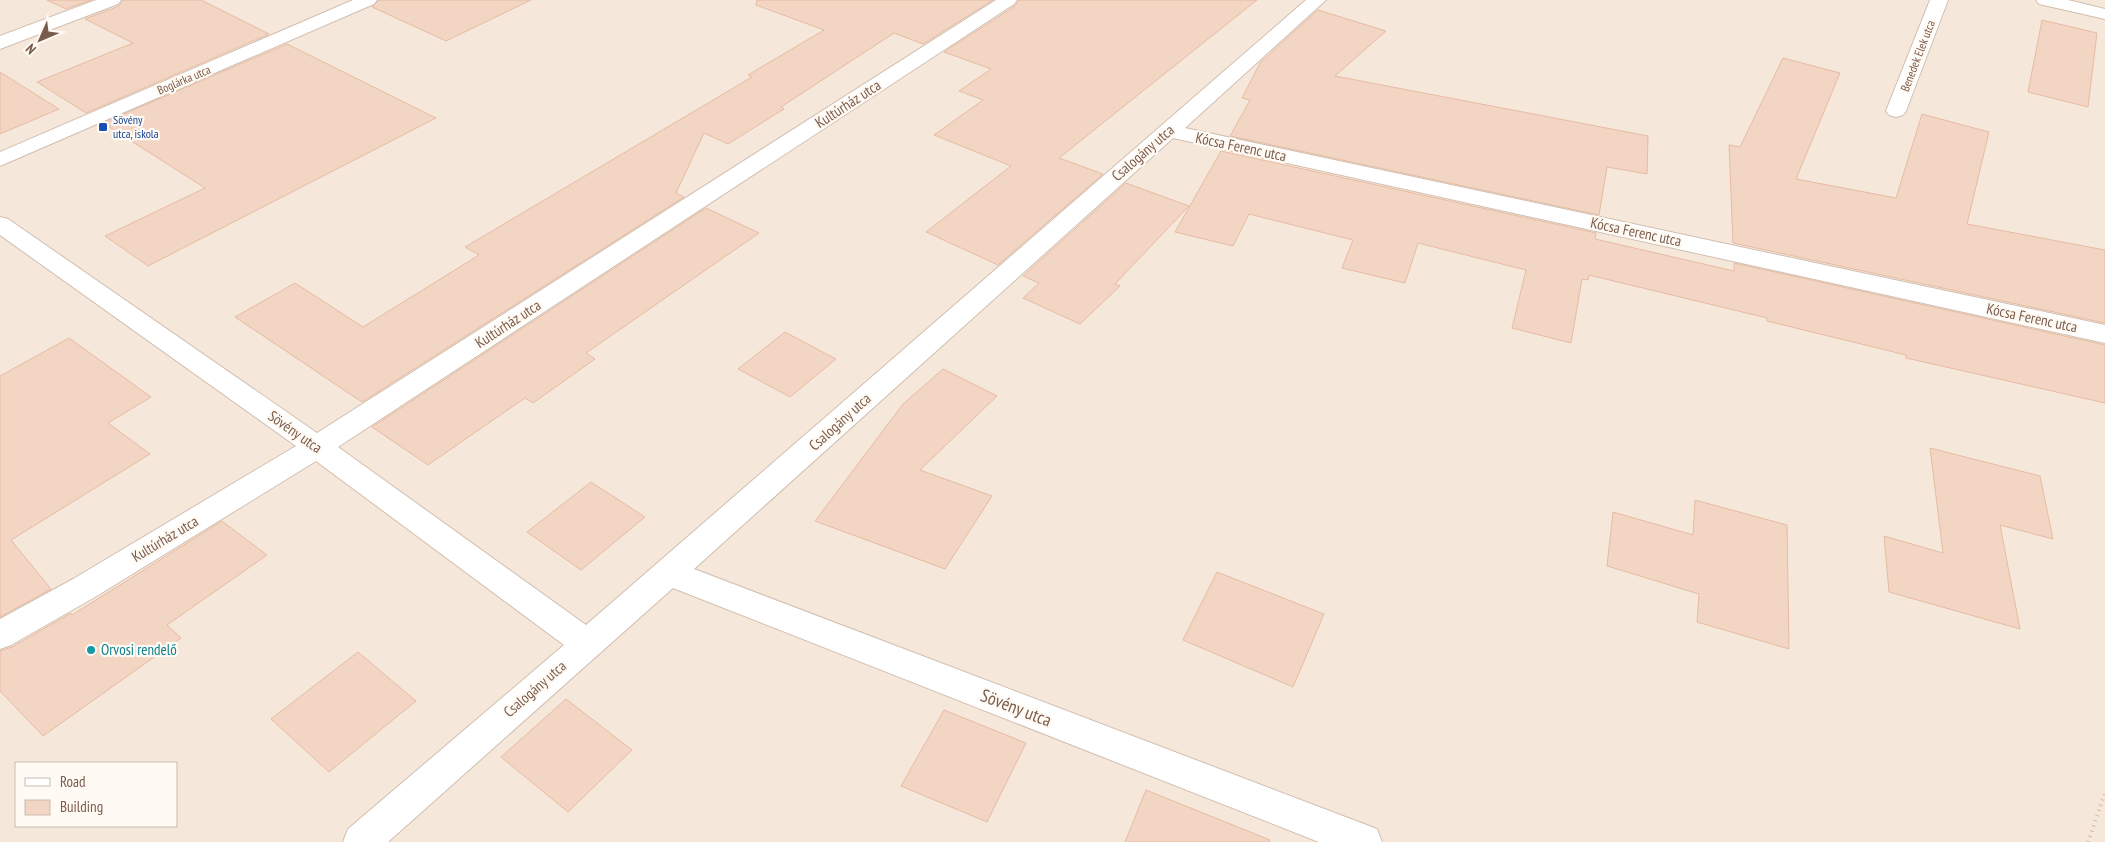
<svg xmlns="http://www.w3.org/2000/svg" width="2105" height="842" viewBox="0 0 2105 842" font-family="'PT Sans Narrow',sans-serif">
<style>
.residential{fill:#f5e8da;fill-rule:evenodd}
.building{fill:#f3d5c3;stroke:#e6bba3}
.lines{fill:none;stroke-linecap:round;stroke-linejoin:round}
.minor-casing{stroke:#d1beb0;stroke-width:2}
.path{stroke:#d9b8a5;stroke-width:4;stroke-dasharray:1 4.5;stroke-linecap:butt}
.minor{fill:#fff;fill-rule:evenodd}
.transit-dot{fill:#1a4fb4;stroke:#fffaf3;stroke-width:2}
.culture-dot{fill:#0f9aa8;stroke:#fffaf3;stroke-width:2}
.labels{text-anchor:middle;stroke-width:4.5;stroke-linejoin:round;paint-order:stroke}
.far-street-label{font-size:12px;fill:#7a5c4d;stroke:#fffaf3}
.far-transit-label{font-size:12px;fill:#164399;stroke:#fffaf3;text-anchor:start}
.street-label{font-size:15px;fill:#7a5c4d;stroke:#fffaf3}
.culture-label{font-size:15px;fill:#0d838f;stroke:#fffaf3;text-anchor:start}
.near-street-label{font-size:18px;fill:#7a5c4d;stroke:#fffaf3}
</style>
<rect width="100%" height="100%" fill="#fdf6ec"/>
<!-- residential -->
<path class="residential" d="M0,0H2105V842H0ZM16,763H176V826H16Z"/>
<!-- building -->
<path class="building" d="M47,0H91L66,9Z
M123,0H201L269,34L86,113L37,82L133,43L85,19L119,6Z
M379,0H531L446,41L372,7Z
M757,0H993L923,44L894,33L781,107L784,109L728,144L704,133L676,193L684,197L362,402L235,317L295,283L363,327L479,255L465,247L752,77L748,75L824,30L756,5Z
M1019,0H1257L1059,158L1103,174L998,265L926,232L1011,166L934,135L983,100L959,91L991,69L944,52L1015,6Z
M1318,10L1386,31L1335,76L1648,136L1647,174L1607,167L1599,215L1230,136L1250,100L1242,98L1260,63Z
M2042,20L2097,33L2088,107L2028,92Z
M287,44L436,118L148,266L105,236L205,188L103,123Z
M1783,58L1840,73L1796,179L1896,198L1922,114L1989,132L1967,224L2105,250V323L1733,243L1729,145L1740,147Z
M0,72L59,109L0,134Z
M1221,151L1596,233L1595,239L1734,271V263L2105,345V403L1906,358V355L1767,321V318L1589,275L1588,280L1582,279L1571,343L1512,328L1526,270L1418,243L1405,283L1342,268L1353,240L1249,214L1233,246L1175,232Z
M1126,183L1189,206L1115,284L1120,286L1080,324L1023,298L1039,283L1023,276Z
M706,208L759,233L586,353L595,359L533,403L525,398L428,465L372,427Z
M785,332L836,359L790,397L738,369Z
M69,338L151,397L108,423L150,454L11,540L51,589L0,617V376Z
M943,369L997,396L920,470L992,496L945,569L815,521L903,404Z
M1930,448L2040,476L2053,539L2000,525L2020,629L1889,592L1884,536L1943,553Z
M591,482L645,517L581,570L527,532Z
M1695,500L1787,525L1789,649L1697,622L1699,594L1607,566L1613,512L1693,535Z
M222,521L267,555L167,625L181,638L43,736L0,691V651L12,647L71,613L72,615Z
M1217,572L1324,614L1293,687L1183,640Z
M358,652L416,701L329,772L271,719Z
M566,699L632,750L568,812L501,757Z
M944,710L1026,743L987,822L901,786Z
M1146,790L1270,840L1269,842H1125Z"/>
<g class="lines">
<!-- minor casing -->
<g class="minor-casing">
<path id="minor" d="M96,0H121L118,4L0,49V36Z
M353,0H377L374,4L0,166V152Z
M996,0H1017L1014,4L338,447L586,625L1306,0H1326L1185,128L2105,325V343L1173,138L694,569L1364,824L1377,829L1382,842H1319L673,588L388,842H343L348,829L564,645L316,461L95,597L11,645L0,649V619L73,579L296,446L0,235V217L8,219L317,433Z
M1930,0H1948L1906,111L1903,115L1896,117L1889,115L1886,111Z
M2036,0H2068L2105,9V19L2039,4Z"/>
</g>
<!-- path -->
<path class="path" d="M2088,842L2105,793"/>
<!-- minor -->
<use href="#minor" class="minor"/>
</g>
<!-- markers -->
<rect class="transit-dot" x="98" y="122" width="10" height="10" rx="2.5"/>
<circle class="culture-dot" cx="91" cy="650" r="5"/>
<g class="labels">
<!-- far-street labels -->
<g class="far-street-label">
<text transform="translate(1918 56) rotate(-69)" y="4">Benedek Elek utca</text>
<text transform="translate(184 80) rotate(-23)" y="4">Boglárka utca</text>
</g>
<!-- far-transit labels -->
<g class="far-transit-label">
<text x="113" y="124">Sövény<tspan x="113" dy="14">utca, iskola</tspan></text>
</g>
<!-- street labels -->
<g class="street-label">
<text transform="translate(848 104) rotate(-33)" y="5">Kultúrház utca</text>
<text transform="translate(1241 147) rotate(12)" y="5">Kócsa Ferenc utca</text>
<text transform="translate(1143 153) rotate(-41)" y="5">Csalogány utca</text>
<text transform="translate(1636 232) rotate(12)" y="5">Kócsa Ferenc utca</text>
<text transform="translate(2032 318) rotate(12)" y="5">Kócsa Ferenc utca</text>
<text transform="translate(508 324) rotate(-33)" y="5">Kultúrház utca</text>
<text transform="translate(840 422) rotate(-42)" y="5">Csalogány utca</text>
<text transform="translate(295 432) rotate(35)" y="5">Sövény utca</text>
<text transform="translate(165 539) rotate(-31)" y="5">Kultúrház utca</text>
<text transform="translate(535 689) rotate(-41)" y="5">Csalogány utca</text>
</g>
<!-- culture labels -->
<g class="culture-label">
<text x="101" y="655">Orvosi rendelő</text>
</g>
<!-- near-street labels -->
<g class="near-street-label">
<text transform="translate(1016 708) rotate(21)" y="6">Sövény utca</text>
</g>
</g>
<!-- legend -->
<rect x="15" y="762" width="162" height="65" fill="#fffaf3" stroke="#cabbb1"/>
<rect x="25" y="778" width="25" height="8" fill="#ffffff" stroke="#cabbb1"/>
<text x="60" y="787" font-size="15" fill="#7a5c4d">Road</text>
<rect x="25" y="800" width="25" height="15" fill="#f3d5c3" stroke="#cabbb1"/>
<text x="60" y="812" font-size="15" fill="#7a5c4d">Building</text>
<!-- north arrow -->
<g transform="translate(40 40) rotate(225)" stroke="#fffaf3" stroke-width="4" paint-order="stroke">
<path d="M0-4L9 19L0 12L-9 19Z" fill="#7a5c4d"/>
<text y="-8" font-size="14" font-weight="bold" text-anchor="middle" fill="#7a5c4d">N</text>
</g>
</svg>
